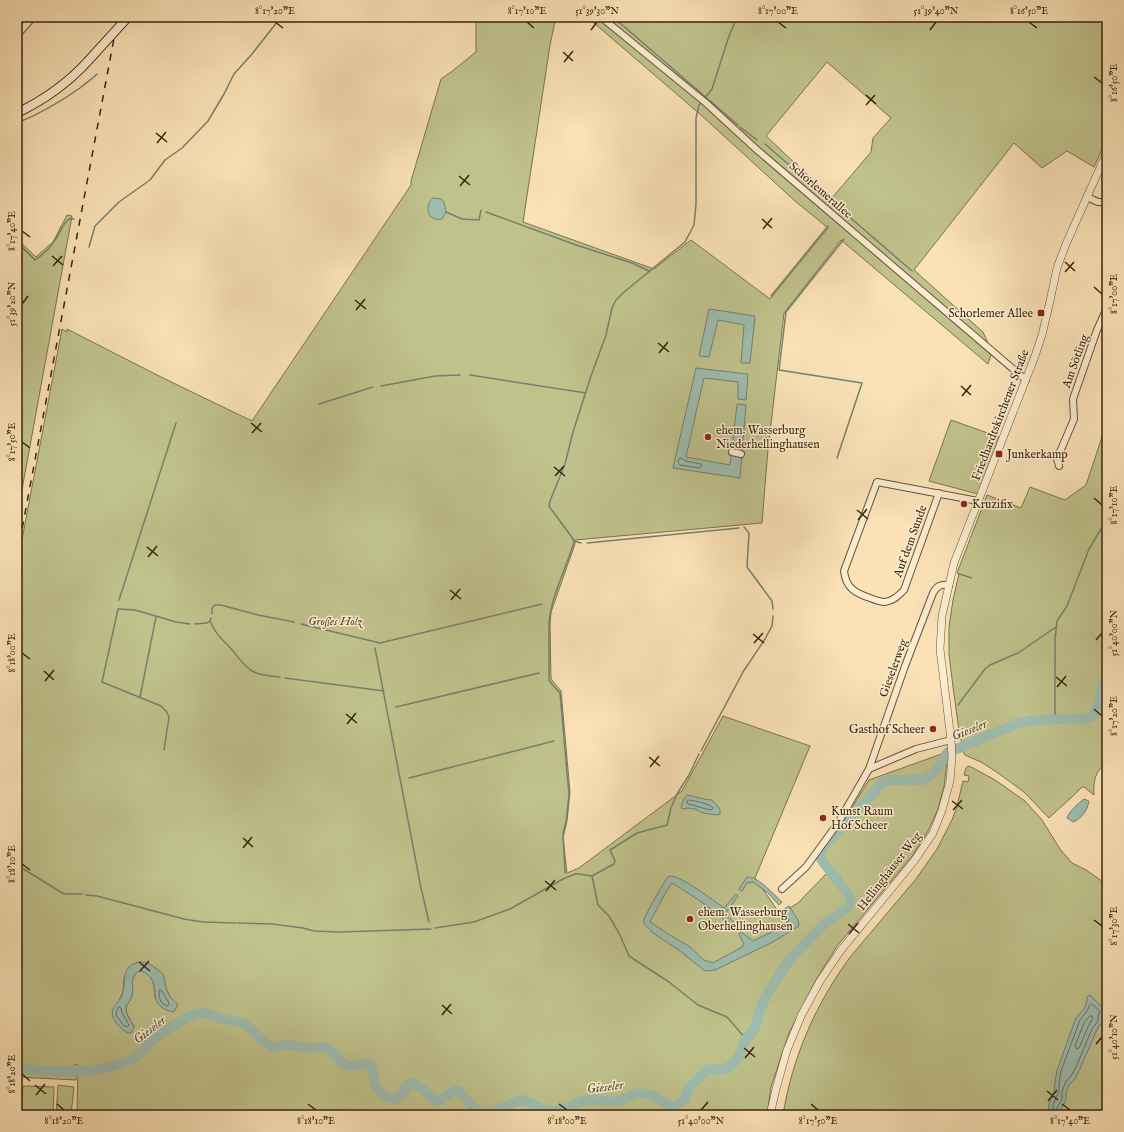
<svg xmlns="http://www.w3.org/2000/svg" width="1124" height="1132" viewBox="0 0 1124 1132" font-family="'IM FELL English',serif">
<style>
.green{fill:#c0c28c;stroke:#7c734c;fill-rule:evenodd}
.water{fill:#9ebdb0;stroke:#75806f}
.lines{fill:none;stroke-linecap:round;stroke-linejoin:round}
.shore{stroke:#6b705e;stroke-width:1}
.stream{stroke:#75806f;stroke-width:1.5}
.river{stroke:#9ebdb0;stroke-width:10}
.minor-casing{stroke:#685337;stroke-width:8}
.tertiary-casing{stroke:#685337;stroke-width:8}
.secondary-casing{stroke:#38240d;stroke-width:10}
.minor{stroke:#fcecd0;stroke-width:6}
.tertiary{stroke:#fcecd0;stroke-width:7}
.secondary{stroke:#fcecd0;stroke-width:8}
.rail{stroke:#38240d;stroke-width:1.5;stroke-dasharray:7 7;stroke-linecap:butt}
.secondary-bridge-casing{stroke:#38240d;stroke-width:10;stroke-linecap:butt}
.secondary-bridge{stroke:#fcecd0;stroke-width:8}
.ticks{fill:none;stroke:#38240d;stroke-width:1.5}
.poi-dot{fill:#8f2418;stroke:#fcecd0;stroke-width:1.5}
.labels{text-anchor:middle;stroke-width:3;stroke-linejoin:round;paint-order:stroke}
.street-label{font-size:12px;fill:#38240d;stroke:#fcecd0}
.poi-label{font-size:12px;fill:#38240d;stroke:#fcecd0;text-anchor:start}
.park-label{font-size:12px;font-style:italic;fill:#5a4c2d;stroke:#fcecd0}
.water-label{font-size:13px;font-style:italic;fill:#57523e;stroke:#fcecd0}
.neatline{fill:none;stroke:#38240d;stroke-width:1.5}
.ticks-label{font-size:10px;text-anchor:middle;fill:#38240d}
</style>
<rect width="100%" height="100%" fill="#fae1b6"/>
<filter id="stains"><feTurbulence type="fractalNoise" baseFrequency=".005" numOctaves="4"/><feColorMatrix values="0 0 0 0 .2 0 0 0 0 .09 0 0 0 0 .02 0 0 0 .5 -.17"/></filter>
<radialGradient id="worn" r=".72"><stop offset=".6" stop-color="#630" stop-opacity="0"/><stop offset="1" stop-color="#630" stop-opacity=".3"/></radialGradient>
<!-- green -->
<path class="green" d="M476,17H556L550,45L523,222L654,269L691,240L770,299L828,228L795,201L701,115L587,17H1107V138L1094,167L1067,151L1042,168L1014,143L914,270L983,332L992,352L988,364L841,240L784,313L768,449L762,523L575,540V544L551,612L550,624L551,679L561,691L570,792L567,821L563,838L567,873L579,868L682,791L723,716L810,746L755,878L780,914L798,903L828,872L818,858L822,848L842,824L869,780L947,752V761L944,786L938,809L928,831L913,855L837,946L816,980L789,1033L771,1087L767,1115H77L78,1065L75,1064L76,1080L17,1077V566L62,329L67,332V329L163,378L252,421L411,185V181L441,79L451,72L476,52ZM827,62L891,118L873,138L871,152L832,198L766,136ZM147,963L157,969L164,979L166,989L172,1000L155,998C154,986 155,972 139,971C127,979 136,988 131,998C130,1002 125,1005 126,1009C126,1015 132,1022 134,1027L119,1000L123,992L124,977Z
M67,215L72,216L17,517V239L36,257L37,256L53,242Z
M951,420L999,437L978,494L929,481Z
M1107,422V762C1095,771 1093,781 1094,795L1084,787H1082C1072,798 1060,807 1049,818L1024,792L998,773L981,762L965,755L963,752L964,746L960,738L953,687L949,654V627L953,600L959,574L972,578L957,573L987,495L1021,508L1030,487L1065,500L1086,485Z
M968,766L973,768L995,780L1025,801L1042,820L1060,849L1072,863L1086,870L1106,884L1107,930L1105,939L1107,940V1115H783C792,1058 816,1003 851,956L916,879L937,849L952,820L957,806L963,781L968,782L969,776L964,775L966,768Z
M58,1085L74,1087L71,1115H56Z
M23,1086L54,1087L53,1115H21Z"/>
<!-- water -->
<path class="water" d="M433,198L441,199L444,202L446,212L442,219C427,222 424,206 433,198Z
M709,309L755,316L750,363H741L744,325L718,320L709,357L699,356Z
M696,368L748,374L746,400L738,399V382L704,378L686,457L730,465L737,404L746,405L740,478L673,468Z
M687,795C695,796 703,800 712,800L720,809V814L717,815L703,813L695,809L688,808L683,809L681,808C682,803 683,799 687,795Z
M1084,799L1089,801C1087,811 1082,818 1073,822L1067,818C1070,810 1078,804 1084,799Z
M671,876C685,878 711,899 724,908L736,894L738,896L727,911L726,916L732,920L739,929L736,931C717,912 695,897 672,883L667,890L650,922L678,940L689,946L704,960L713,963L742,947L744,944L739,934L741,932L753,941L780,928L789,920L783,910L789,906L798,920L799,926L771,943L715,970L705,971L680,951L653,933L644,923V919L650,907L665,881L668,877Z
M747,877C758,876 774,895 782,902L779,905L768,893L753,882L747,883L742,891L739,889Z
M139,962C148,961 156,968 163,974C167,988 165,995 178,1004L174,1012C144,1006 163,987 147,974C144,972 142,971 139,971C127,979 136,988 131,998C130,1002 125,1005 126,1009C126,1015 132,1022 134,1027L131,1033C125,1033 122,1029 118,1025C104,1008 119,1007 123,992C126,978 121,967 139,962Z
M1090,995C1096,1000 1099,1007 1107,1009V1015H1103L1102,1017L1103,1021L1102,1025H1099L1080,1069L1075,1079L1069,1085L1066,1092V1100L1058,1115H1048L1049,1104L1054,1091L1055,1082L1057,1070L1076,1018L1084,1009L1087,1001V997Z"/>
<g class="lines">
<!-- shore -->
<path class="shore" d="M681,458L686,461L701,464L702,466L700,468L680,465L678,462L679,459Z
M688,800C693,800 709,804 712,807L713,808L711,810C703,809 696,805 688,804L687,802Z
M160,990L162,991L169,1003L168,1006C161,1005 159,999 159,992Z
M1092,1004L1100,1011L1098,1016V1021L1092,1029L1076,1067L1071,1076L1065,1083L1062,1092V1099L1056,1110H1054L1053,1109V1105L1059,1091V1082L1061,1071L1080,1020L1087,1011L1090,1005Z
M119,1007L121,1008L122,1013L129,1025L127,1027L124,1026L116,1015L117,1010Z
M1090,1016H1092L1093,1018L1088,1027L1079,1048L1077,1049L1075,1046L1084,1023Z"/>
<!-- stream -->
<path class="stream" d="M613,17L738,125
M703,100L712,89L728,39L737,17
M17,123C40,114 60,102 80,88C86,83 92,79 97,74
M740,127L757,140
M765,144L912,271
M446,212L462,219L479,220L481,210
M486,212L576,245L632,263L649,271
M17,244L18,243L35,260C44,254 52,246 57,237C61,231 63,224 68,220C70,218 71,219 74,219
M89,247L95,226L119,202L150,180L165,160L182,148L208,121L224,94L234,74L252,54L281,17
M771,296L828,226
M470,375L586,393
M381,386L435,376L460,375
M319,404L373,387
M837,458L862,383L779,370L786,312L844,239
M744,527L749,533L747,567L772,601L773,609
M581,543L574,541L571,536L551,509L549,506L550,501L565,464L573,432L591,376L606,335L612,308L616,300L623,293L685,242L694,225L696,204V118L699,105L701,103
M587,543L739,528
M119,600L176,423
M212,614V608L215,605H221L258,615L294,622
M210,621C215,634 224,641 233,651C239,658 244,666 252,671C261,676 271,676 280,677
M195,624L207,623L210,621L211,618
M301,624L380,643L542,604
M375,648L421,888L429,922
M285,678L384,691
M140,697L156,617
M958,705L985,669L990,665L1018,653L1056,627
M396,707L539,673
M1055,720V640L1057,621L1067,606L1089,549L1107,519
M164,750L169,717L166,711L161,706L102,682L118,609L135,610L176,622L190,624
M701,751L743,672L765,639L772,626L773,616
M699,754L689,775L677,794L671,808L667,825L637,833L610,850L615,861L614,864L592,876L598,905L609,916L620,935L629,956L669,982L698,1005L727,1017L746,1039
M409,778L554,741
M17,865L64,894H82
M565,873L563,834L566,822L569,795L560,693L551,683L549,680V622C552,594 566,569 574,542
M86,895L97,896L184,919L203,922L236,923
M238,923L272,924L303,928L314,931L340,932L431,929
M435,928L474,922L510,909L563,879L575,874H579L592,876
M184,1017L187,1019"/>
<!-- river -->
<path class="river" d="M17,1069C53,1071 97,1076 131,1060C140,1056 145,1046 153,1040C161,1032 192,1013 203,1013C208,1013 212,1016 217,1017C228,1021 240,1019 249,1027C256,1033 263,1043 272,1047C277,1049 280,1045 286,1045C293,1045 300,1048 307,1048C313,1048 319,1046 325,1047C335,1050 339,1063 348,1066C355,1068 364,1061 369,1064C377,1070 369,1089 387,1097C407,1106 401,1079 415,1084C422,1087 430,1096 436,1101C444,1100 449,1091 458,1090C467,1098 473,1112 485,1115L492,1113L520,1100C531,1100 541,1112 554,1111C564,1111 573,1104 583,1101C588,1100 593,1099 598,1100C604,1100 610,1102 616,1101C625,1100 631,1094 640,1093C654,1093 661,1103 673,1107L685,1100L689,1087L707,1070L711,1069L722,1070L731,1066L739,1056L746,1039L753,1031L756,1025L759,1012L766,996L788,962L824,924L848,907C851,902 851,900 849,895L823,862C819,857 821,853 823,848L882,783L886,781L891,780H922L930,776L936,771L948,752L964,746L1018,723L1029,721L1073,718L1083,719L1091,717L1094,714L1097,707L1103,683L1107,681"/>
<!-- minor casing -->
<g class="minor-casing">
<path id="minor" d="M601,17L706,103L756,149L1026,380
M17,35L33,17
M1087,197L1098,202H1107
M732,452L741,454
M1059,466L1057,459L1074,419L1073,399L1097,330L1107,308
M939,493L904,590C898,596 893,601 885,602C880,602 875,600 870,598C855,593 846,588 844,571L877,482L978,501
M869,769L916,749L951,740
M782,889L806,867L838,823L869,769L905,666L933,593C937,586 940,584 949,585"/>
</g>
<!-- tertiary casing -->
<g class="tertiary-casing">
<path id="tertiary" d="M770,1115L776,1089L787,1050L802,1014L820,981L841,950L914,861L933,833L942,810L950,781L952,757L951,740L940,649L942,616L954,563L1035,356L1042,335L1050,301L1057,268L1066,244L1107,152"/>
</g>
<!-- secondary casing -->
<g class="secondary-casing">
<path id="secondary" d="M17,113C44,100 68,83 88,61"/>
</g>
<!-- minor -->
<use href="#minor" class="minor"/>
<!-- tertiary -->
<use href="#tertiary" class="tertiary"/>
<!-- secondary -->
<use href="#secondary" class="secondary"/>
<!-- rail -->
<path class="rail" d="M17,556L118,17"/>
<!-- secondary-bridge casing -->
<g class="secondary-bridge-casing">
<path id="secondary-bridge" d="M88,61L128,17"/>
</g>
<!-- secondary-bridge -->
<use href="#secondary-bridge" class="secondary-bridge"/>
</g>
<!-- ticks -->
<path class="ticks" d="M275,22L283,28M527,22L534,28M778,22L786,28M1029,22L1037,28M591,30L597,22M930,30L936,22M563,52L573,61M564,62L573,51M1094,77L1102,83M866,95L876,104M866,105L875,95M156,133L167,142M157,143L166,132M459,176L470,185M460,186L469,175M762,219L772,228M763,229L772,218M22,231L30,237M52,256L63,265M1065,262L1075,271M53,266L62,256M1065,272L1074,262M1094,287L1102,294M355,300L366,309M22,304L28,296M356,310L365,299M658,343L669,352M659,353L668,342M961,386L971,395M962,396L971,385M251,423L262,432M252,433L261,423M22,442L30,448M554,467L565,476M555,476L564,466M1094,498L1102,505M857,510L868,519M858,520L867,509M147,547L158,556M148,557L157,546M450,590L461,599M451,600L460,589M753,634L764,643M1096,640L1102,633M754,643L763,633M22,653L30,659M44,671L54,680M1056,677L1067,686M45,681L54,670M1057,687L1066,676M1094,709L1102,716M346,714L357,723M347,724L356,713M649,757L660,766M650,767L659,756M952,801L963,809M953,810L962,800M243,838L253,847M243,848L252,837M22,864L30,870M545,881L556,890M546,891L555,880M1094,920L1102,926M848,924L859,933M849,934L858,923M139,962L150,971M140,971L149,961M442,1005L452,1014M442,1015L451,1004M1096,1044L1102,1037M744,1048L755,1057M745,1058L754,1047M22,1074L30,1081M35,1085L46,1094M1047,1091L1058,1100M36,1095L45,1084M1048,1101L1057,1090M57,1104L64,1110M308,1104L316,1110M559,1104L567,1110M811,1104L818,1110M1062,1104L1070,1110M701,1110L708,1102"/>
<!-- markers -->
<g class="poi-dot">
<rect x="1037" y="309" width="8" height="8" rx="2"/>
<circle cx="708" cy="437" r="4"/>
<rect x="995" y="450" width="8" height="8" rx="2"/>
<circle cx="964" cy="504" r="4"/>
<circle cx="933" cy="729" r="4"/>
<circle cx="823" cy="818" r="4"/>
<circle cx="690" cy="919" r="4"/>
</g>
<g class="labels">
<!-- street labels -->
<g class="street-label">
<text transform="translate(821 190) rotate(41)" y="4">Schorlemerallee</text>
<text transform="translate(1075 361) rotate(-70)" y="4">Am Sötling</text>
<text transform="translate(1000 415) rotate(-69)" y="4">Friedhardtskirchener Straße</text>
<text transform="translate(910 541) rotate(-70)" y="4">Auf dem Sunde</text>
<text transform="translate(893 668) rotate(-70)" y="4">Gieselerweg</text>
<text transform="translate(889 871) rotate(-52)" y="4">Hellinghäuser Weg</text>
</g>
<!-- poi labels -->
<g class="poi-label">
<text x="1033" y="317" text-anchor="end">Schorlemer Allee</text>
<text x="716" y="434">ehem. Wasserburg<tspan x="716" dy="14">Niederhellinghausen</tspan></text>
<text x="1007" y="458">Junkerkamp</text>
<text x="972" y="508">Kruzifix</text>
<text x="925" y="733" text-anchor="end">Gasthof Scheer</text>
<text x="831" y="815">Kunst Raum<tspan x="831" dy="14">Hof Scheer</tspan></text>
<text x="698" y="916">ehem. Wasserburg<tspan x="698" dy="14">Oberhellinghausen</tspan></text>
</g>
<!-- park labels -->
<g class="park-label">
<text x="335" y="625">Großes Holz</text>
</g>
<!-- water labels -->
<g class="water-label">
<text transform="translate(969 729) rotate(-22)" y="5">Gieseler</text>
<text transform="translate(149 1029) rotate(-38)" y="5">Gieseler</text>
<text transform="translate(605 1086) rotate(-7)" y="5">Gieseler</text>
</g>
</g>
<!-- margin -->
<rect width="1124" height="1132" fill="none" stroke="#fae1b6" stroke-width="44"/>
<rect x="22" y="22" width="1080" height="1088" class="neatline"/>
<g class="ticks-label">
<text x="275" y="14">8°17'20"E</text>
<text x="527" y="14">8°17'10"E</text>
<text x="597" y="14">51°39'30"N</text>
<text x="778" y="14">8°17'00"E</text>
<text x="936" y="14">51°39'40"N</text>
<text x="1029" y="14">8°16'50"E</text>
<text transform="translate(1113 83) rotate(-90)" y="4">8°16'50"E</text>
<text transform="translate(11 231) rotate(-90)" y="4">8°17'40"E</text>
<text transform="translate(1113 294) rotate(-90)" y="4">8°17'00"E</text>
<text transform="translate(11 304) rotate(-90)" y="4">51°39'20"N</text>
<text transform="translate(11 442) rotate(-90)" y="4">8°17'50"E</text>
<text transform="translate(1113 505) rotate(-90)" y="4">8°17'10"E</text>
<text transform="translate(1113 633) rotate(-90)" y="4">51°40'00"N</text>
<text transform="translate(11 653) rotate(-90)" y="4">8°18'00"E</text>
<text transform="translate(1113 716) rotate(-90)" y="4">8°17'20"E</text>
<text transform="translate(11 864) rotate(-90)" y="4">8°18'10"E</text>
<text transform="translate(1113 926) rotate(-90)" y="4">8°17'30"E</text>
<text transform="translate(1113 1037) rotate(-90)" y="4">51°40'10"N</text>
<text transform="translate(11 1074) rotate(-90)" y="4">8°18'20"E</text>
<text x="64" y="1124">8°18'20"E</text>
<text x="316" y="1124">8°18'10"E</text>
<text x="567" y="1124">8°18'00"E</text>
<text x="701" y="1124">51°40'00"N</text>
<text x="818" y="1124">8°17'50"E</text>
<text x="1070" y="1124">8°17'40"E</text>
</g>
<rect width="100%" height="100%" filter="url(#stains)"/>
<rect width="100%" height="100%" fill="url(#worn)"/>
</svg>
